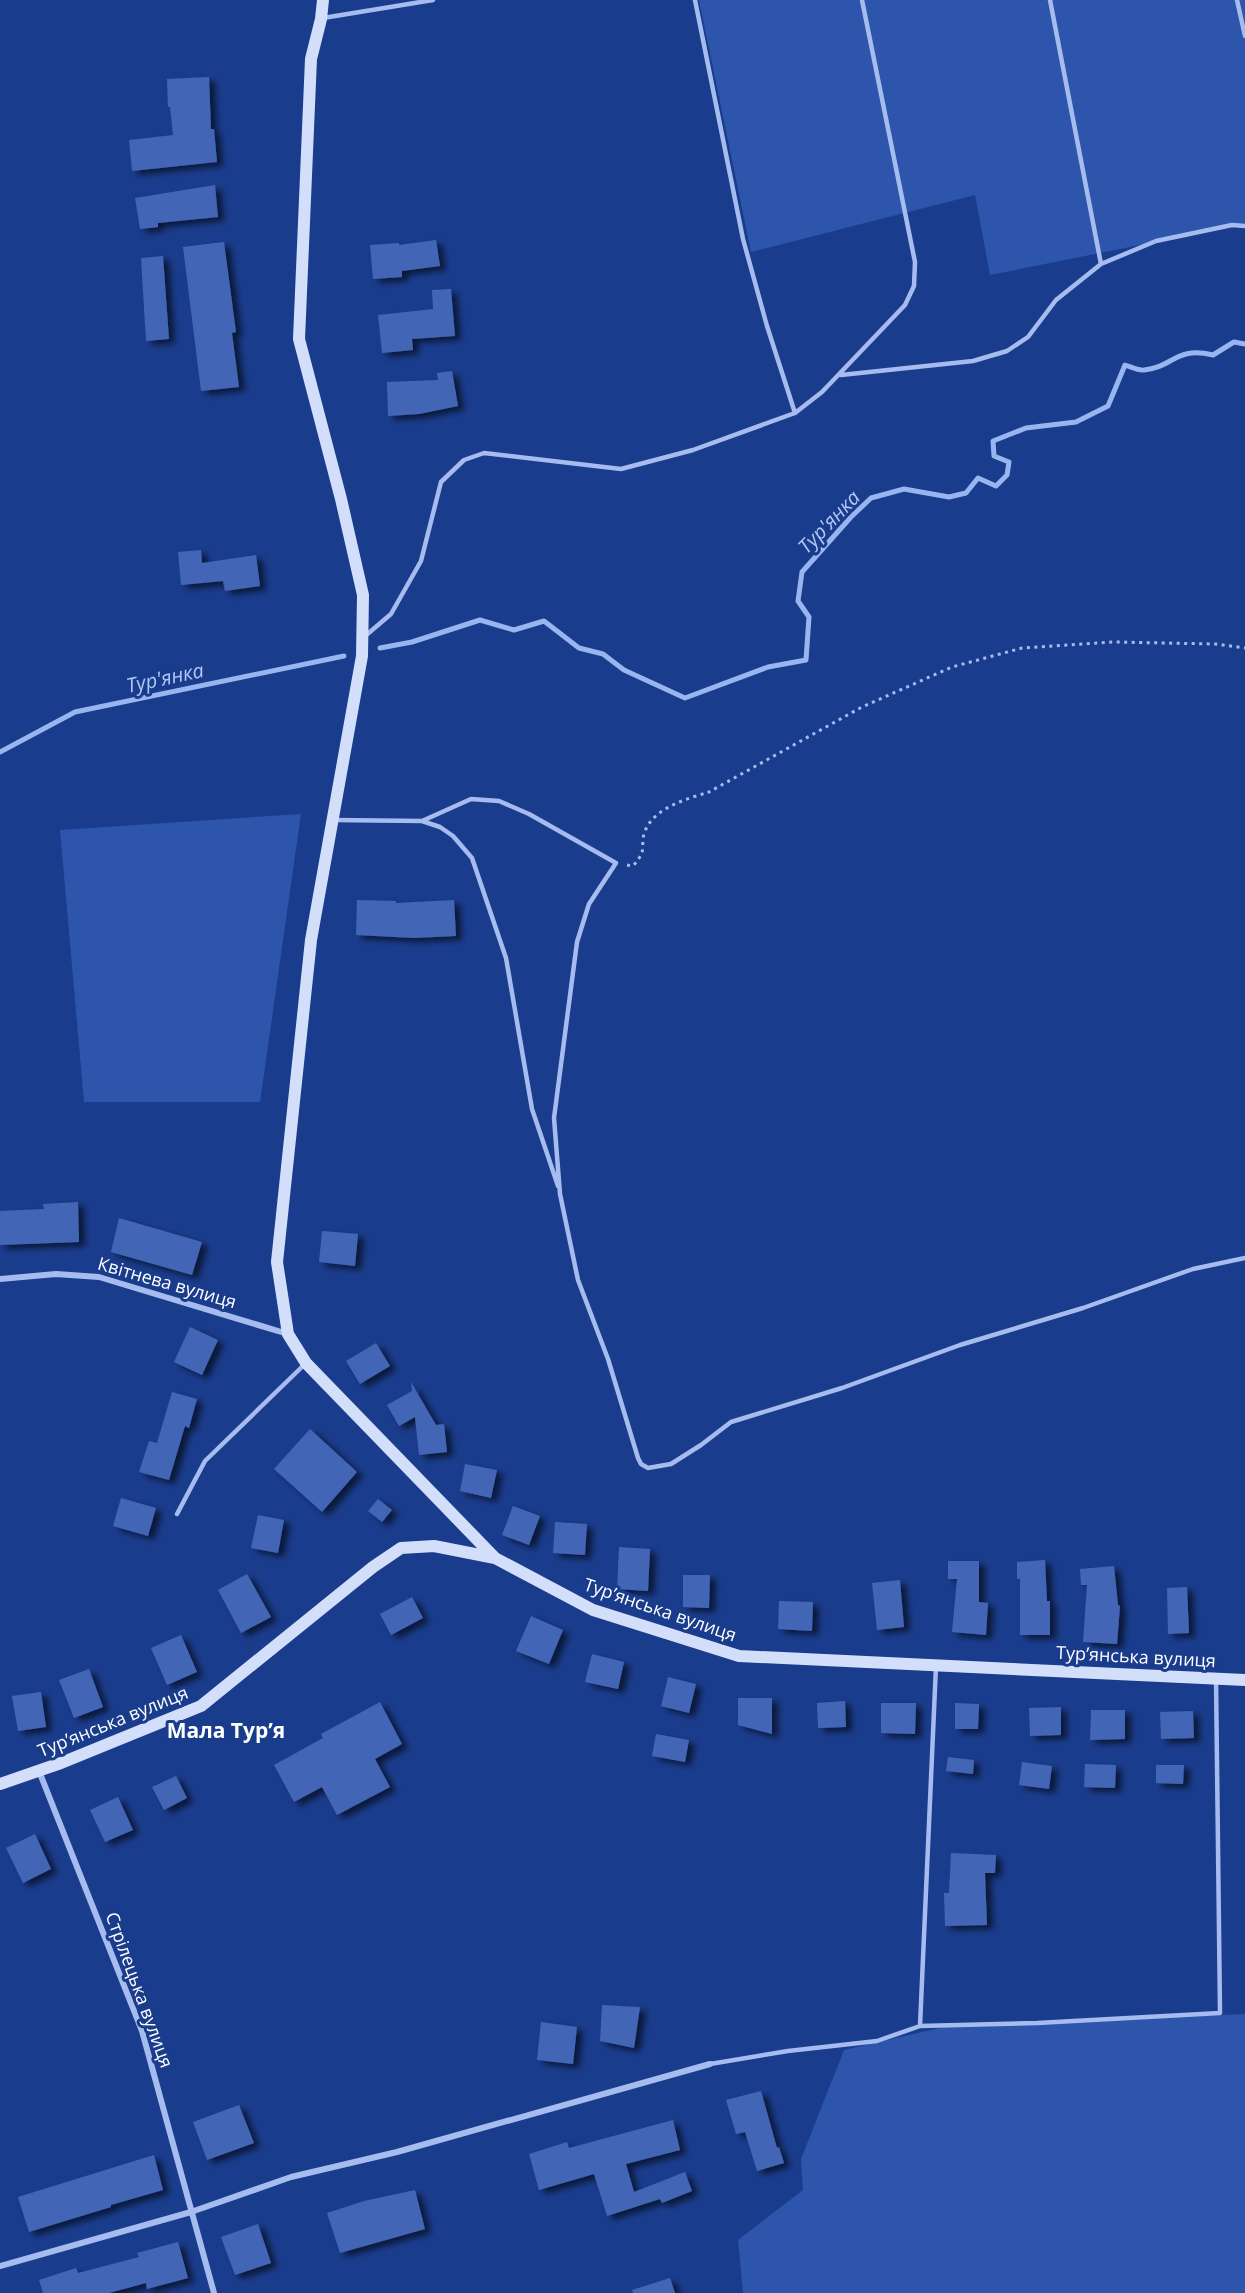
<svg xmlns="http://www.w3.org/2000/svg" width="1245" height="2293" viewBox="0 0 1245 2293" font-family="'Open Sans',sans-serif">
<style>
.green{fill:#2d55ab}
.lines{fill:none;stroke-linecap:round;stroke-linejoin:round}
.stream{stroke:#98b5f0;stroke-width:5}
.building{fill:#4366b5;filter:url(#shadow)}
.path{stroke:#a6bcee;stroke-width:3;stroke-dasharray:3 4.5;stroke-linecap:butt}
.lane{stroke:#a6bcee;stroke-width:4.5}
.street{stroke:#a6bcee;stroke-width:6}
.secondary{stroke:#d3defa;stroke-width:12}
.labels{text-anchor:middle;stroke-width:6;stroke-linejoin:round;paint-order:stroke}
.street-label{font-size:18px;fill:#fff;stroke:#1a3c8c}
.water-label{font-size:20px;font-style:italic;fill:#b1c7f5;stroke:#1a3c8c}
.quarter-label{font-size:21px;font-weight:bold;fill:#fff;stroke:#1a3c8c}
</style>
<defs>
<filter id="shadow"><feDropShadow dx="6" dy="4" stdDeviation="3" flood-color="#0009"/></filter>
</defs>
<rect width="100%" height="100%" fill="#1a3c8c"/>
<!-- green -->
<path class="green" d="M699,0H1245V224L990,275L975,195L751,252Z
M301,814L260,1102H84L60,830Z
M1245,2014V2293H743L738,2240L803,2190L801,2159L844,2050L944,2027Z"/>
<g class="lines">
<!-- stream -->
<path class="stream" d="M380,648L412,642L480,620L514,630L544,621L579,648L603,654L624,670L685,698L768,667L806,660L809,617L798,601L802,572L851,517L871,498L904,489L949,497L966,493L978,478L996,486L1007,475L1009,462L994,456L993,441L1026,428L1076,422L1108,406L1125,365C1131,367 1139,371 1144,370C1174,367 1175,346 1213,355L1234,342L1245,344
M0,752L75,712L344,656"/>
</g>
<!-- building -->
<path class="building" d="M209,77L211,129H214L217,162L132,171L129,140L173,135L170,107H168L167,79Z
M215,185L218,217L158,223V227L140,229L135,198Z
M436,240L440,266L402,271V277L373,279L370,245L399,243V245Z
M224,242L236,332L232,333L239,387L201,391L183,247Z
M163,256L169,339L146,341L141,258Z
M451,289L455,336L412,339L413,350L382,353L378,315L433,309L432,290Z
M452,371L458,406L419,414L388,416L387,382L438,380L437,373Z
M201,550L202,563L256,555L260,586L225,591L223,581L181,585L178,552Z
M357,900L396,901V903L454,900L456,936L414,938L356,935Z
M78,1202L79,1242L0,1245V1211L44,1209L43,1204Z
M119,1218L202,1242L192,1275L111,1252Z
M322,1231L358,1234L355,1266L319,1262Z
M190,1327L218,1340L202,1375L174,1362Z
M376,1343L390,1366L360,1384L346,1361Z
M411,1382L436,1425L444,1424L447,1452L419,1455L415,1417L399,1426L387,1405L412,1391Z
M172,1392L197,1399L189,1428L185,1426L169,1480L139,1472L149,1441L157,1443Z
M310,1429L357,1472L322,1512L274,1469Z
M465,1464L497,1470L491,1498L460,1491Z
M121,1498L156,1508L148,1536L113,1526Z
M378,1499L392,1510L382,1522L368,1511Z
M513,1506L540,1516L529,1545L502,1535Z
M258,1515L284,1520L278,1553L251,1548Z
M555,1522L587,1524L585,1555L553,1553Z
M619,1547L650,1549L648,1591L617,1589Z
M1045,1560L1047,1601H1050V1635H1020V1579H1017V1562Z
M948,1561H979V1602L988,1603L986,1635L952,1632L957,1579H948Z
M1114,1566L1118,1605L1120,1606L1117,1644L1083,1642L1087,1585H1081L1080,1569Z
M247,1574L271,1617L241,1633L218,1590Z
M683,1575H710L709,1608L683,1607Z
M900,1580L904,1627L877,1630L872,1583Z
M1187,1587L1189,1633L1168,1634L1167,1588Z
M412,1597L423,1618L391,1635L380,1614Z
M779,1601L813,1602L812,1631L778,1629Z
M531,1616L563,1630L549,1664L516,1651Z
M181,1635L197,1672L167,1685L151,1648Z
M592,1654L624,1662L618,1689L585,1682Z
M89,1669L103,1707L74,1718L59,1680Z
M668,1677L696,1684L689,1713L661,1706Z
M41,1692L46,1727L18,1731L12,1696Z
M738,1698H772V1734L738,1725Z
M845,1701L846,1727L818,1728L817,1703Z
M380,1702L402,1744L375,1759L390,1787L337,1815L322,1787L294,1802L274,1765L323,1738L321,1734Z
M881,1703H916L915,1734L881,1733Z
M955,1703L979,1704L978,1729H955Z
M1061,1707V1735L1030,1736L1029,1708Z
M1091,1710H1125V1739L1090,1740Z
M1193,1711L1194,1738L1161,1739L1160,1712Z
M656,1734L689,1740L685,1762L652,1756Z
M948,1757L974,1760L973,1774L946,1771Z
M1022,1762L1052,1766L1049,1789L1019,1785Z
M1085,1764L1116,1765L1115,1788L1084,1787Z
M1156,1765H1184L1183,1784L1156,1783Z
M176,1776L187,1798L164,1810L152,1787Z
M118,1797L133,1830L105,1842L90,1810Z
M35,1834L51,1869L23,1883L6,1848Z
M951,1853L996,1855L995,1873H985L987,1925L945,1926L944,1893H949Z
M602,2005L640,2007L634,2048L600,2041Z
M541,2022L577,2027L573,2064L537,2060Z
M761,2091L777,2148L779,2147L784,2163L757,2171L745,2132L736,2134L726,2100Z
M239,2105L254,2143L207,2160L193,2122Z
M673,2120L680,2150L626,2164L634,2192L685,2172L692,2191L662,2203L660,2199L607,2216L594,2174L539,2190L529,2154L567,2142L569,2148Z
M154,2155L163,2190L111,2205V2207L29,2232L18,2197Z
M415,2190L425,2229L340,2253L327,2213L364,2201Z
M258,2224L271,2263L235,2275L221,2237Z
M178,2242L188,2278L147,2289L146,2283L109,2293H43L39,2280L76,2268L78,2273L139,2257L137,2253Z
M670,2278L675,2293H633L632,2290Z"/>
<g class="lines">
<!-- path -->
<path class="path" d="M627,865L633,866C649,848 639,847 645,831C655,807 687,799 709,792L862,707L952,667L1022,648L1114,642L1216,644L1245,648"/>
<!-- lane -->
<path class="lane" d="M695,0L743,239L767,326L795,413
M1050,0L1101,264
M1237,0L1245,36
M323,18L433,0
M841,375L973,361L1007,351L1028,337L1056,300L1101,264L1156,241L1232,225L1245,226
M364,637L391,614L421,561L441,482L464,460L484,453L621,469L693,450L795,413L822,392L905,305L914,286L915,262L862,0
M333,820L422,821L440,827L453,836L472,858L506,958L532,1109L558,1186
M422,821L471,799L499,801L529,814L616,863L589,904L577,942L554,1118L560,1194L578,1280L608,1359L638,1458L641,1464L648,1468L671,1464L701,1445L731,1422L842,1388L960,1345L1083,1308L1193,1269L1245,1258
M177,1514L205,1461L306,1363
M920,2026L936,1666
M710,2064L788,2051L877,2041L920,2026L1037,2023L1220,2013L1216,1679"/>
<!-- street -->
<path class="street" d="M0,1279L56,1274L99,1277L288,1334
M39,1771L142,2031L214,2293
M0,2266L191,2212L291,2177L397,2152L710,2064"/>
<!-- secondary -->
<path class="secondary" d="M323,0L321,19L311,59L299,339L341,499L363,595L362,656L311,940L277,1262L288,1334L306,1363L495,1558
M0,1784L61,1763L201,1706L373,1567L401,1548L434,1546L495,1558L593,1610L739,1656L1245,1680"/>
</g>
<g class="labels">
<!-- street labels -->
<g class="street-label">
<text transform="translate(167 1283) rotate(16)" y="6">Квітнева вулиця</text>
<text transform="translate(660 1610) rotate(19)" y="6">Турʼянська вулиця</text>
<text transform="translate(1136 1657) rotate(3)" y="6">Турʼянська вулиця</text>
<text transform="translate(113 1722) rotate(-22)" y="6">Турʼянська вулиця</text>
<text transform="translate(139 1990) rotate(70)" y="6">Стрілецька вулиця</text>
</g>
<!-- water labels -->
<g class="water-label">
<text transform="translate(829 522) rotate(-46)" y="7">Тур'янка</text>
<text transform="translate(165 678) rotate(-12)" y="7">Тур'янка</text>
</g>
<!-- quarter labels -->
<g class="quarter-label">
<text x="226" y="1738">Мала Тур’я</text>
</g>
</g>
</svg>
